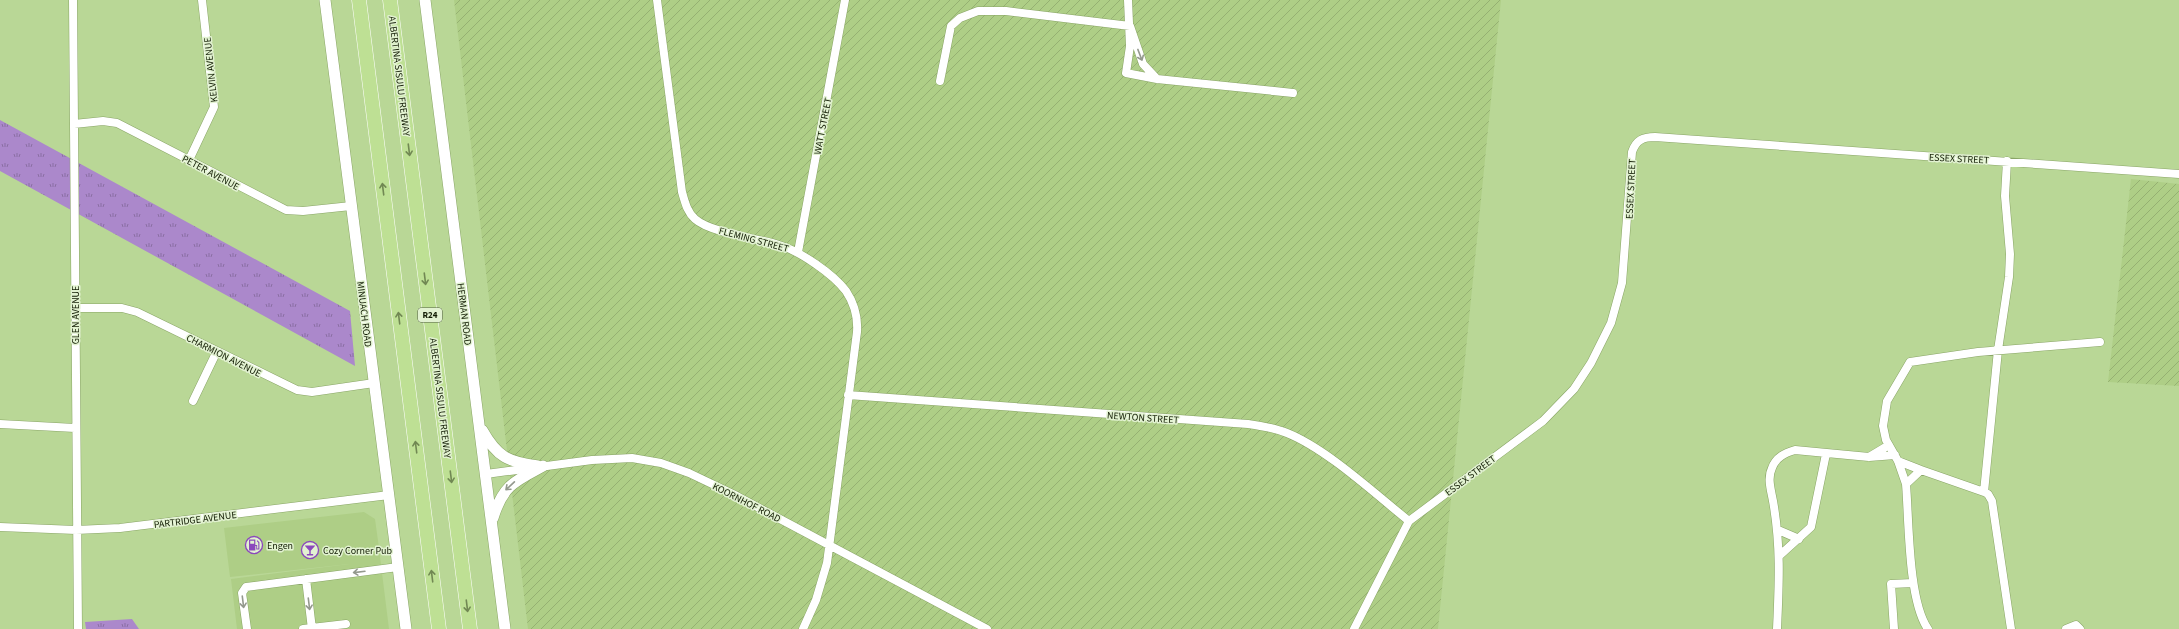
<svg xmlns="http://www.w3.org/2000/svg" width="2179" height="629" viewBox="0 0 2179 629" font-family="'Source Sans 3',sans-serif">
<style>
.built{fill:#aece86}
.industrial{fill:url(#industrial-furrows)}
.grass{fill:url(#grass-tufts)}
.lines{fill:none;stroke-linecap:round;stroke-linejoin:round}
.street-casing{stroke:#89a566;stroke-width:9}
.secondary-casing{stroke:#89a566;stroke-width:12}
.highway-casing{stroke:#fff;stroke-width:15}
.street{stroke:#fff;stroke-width:8}
.secondary{stroke:#fff;stroke-width:11}
.highway{stroke:#bee094;stroke-width:14}
.oneway{stroke:#94998e}
.oneway2{stroke:#718853}
.labels{text-anchor:middle;stroke-width:3;stroke-linejoin:round;paint-order:stroke}
.shield{fill:#e2f2d1;stroke:#505c42;stroke-width:1}
.shield-label{font-size:9px;font-weight:bold;fill:#121c04}
.street-label{font-size:10px;fill:#121c04;stroke:#e2f2d1}
.poi-label{font-size:10px;fill:#121c04;stroke:#e2f2d1;text-anchor:start}
</style>
<defs>
<pattern id="industrial-furrows" width="10" height="10" patternUnits="userSpaceOnUse"><rect width="10" height="10" fill="#aece86"/><path d="M-1 1l2-2M0 10L10 0M9 11l2-2" fill="none" stroke="#95b072"/></pattern>
<pattern id="grass-tufts" width="24" height="20" patternUnits="userSpaceOnUse"><rect width="24" height="20" fill="#ab88cb"/><path d="M3 7l-1-3M5 7V3M7 7l1-3M15 17l-1-3M17 17v-4M19 17l1-3" fill="none" stroke="#8a6ea3"/></pattern>
</defs>
<rect width="100%" height="100%" fill="#b9d796"/>
<!-- built -->
<path class="built" d="M364,512L375,519L379,548L367,550L352,567L366,551L379,549L389,629H237L231,579L349,564L230,577L224,528Z"/>
<!-- industrial -->
<path class="industrial" d="M454,0H1501L1438,629H528Z
M2131,179L2179,184V386L2108,382Z"/>
<!-- grass -->
<path class="grass" d="M0,120L350,311L355,366L0,171Z
M132,619L139,629H86L85,622Z"/>
<g class="lines">
<!-- street casing -->
<g class="street-casing">
<path id="street" d="M73,0L78,629
M657,0L682,192C685,202 687,212 695,219C711,233 757,238 779,245C800,251 833,274 846,291C854,303 858,318 857,332L827,563L816,600L803,629
M1128,0L1130,46L1126,73L1157,79L1293,93
M940,81L951,26L960,18L978,11H1006L1130,26L1143,64L1157,79
M74,124L103,121L117,123L286,210L303,211L351,206
M189,160L214,107L202,0
M2007,161L2005,196L2010,254L2009,277L1998,350L1984,492L1988,494L1992,501L2011,629
M798,252L845,0
M75,308H122L137,312L297,390L312,392L374,383
M848,395L1248,424C1262,426 1275,428 1287,433C1327,449 1375,494 1409,521
M193,401L217,351
M0,424L75,428
M1869,457L1889,445
M1898,461L1921,470
M486,474L592,460L632,458L661,463L689,473L733,494L987,629
M1906,484L1898,461L1886,440L1883,426L1887,401L1910,362L1978,352L2100,342
M0,527L76,530L120,528L389,495
M1778,530L1799,539
M1779,556L1811,527L1826,454
M306,579L312,629
M247,629L242,593L246,587L398,567
M303,629L346,624
M1354,629L1409,521L1543,421L1574,389L1591,363L1611,323L1622,283L1632,152C1636,140 1643,137 1655,137L2179,174
M1777,629C1779,584 1781,546 1773,501C1771,490 1767,478 1772,468C1776,457 1785,453 1795,450L1869,457L1895,455
M1894,629L1891,584L1913,583
M1928,629C1908,601 1909,520 1906,484L1921,470L1984,492
M2066,629L2076,625L2080,629"/>
</g>
<!-- secondary casing -->
<g class="secondary-casing">
<path id="secondary" d="M325,0L406,629
M425,0L505,629
M482,430C497,457 508,462 538,466
M493,518C503,485 515,481 543,466"/>
</g>
<!-- highway casing -->
<g class="highway-casing">
<path id="highway" d="M359,0L439,629
M390,0L470,629"/>
</g>
<!-- street -->
<use href="#street" class="street"/>
<!-- secondary -->
<use href="#secondary" class="secondary"/>
<!-- highway -->
<use href="#highway" class="highway"/>
</g>
<!-- one-way arrows -->
<defs><path id="oneway-shaft" d="M-6 0H5M1.5-3L5.5 0L1.5 3" fill="none" stroke-width="1.6" stroke-linecap="round" stroke-linejoin="round"/></defs>
<g class="oneway">
<use href="#oneway-shaft" transform="translate(1140 55) rotate(69)"/>
<use href="#oneway-shaft" transform="translate(510 486) rotate(137)"/>
<use href="#oneway-shaft" transform="translate(359 572) rotate(173)"/>
<use href="#oneway-shaft" transform="translate(243 602) rotate(83)"/>
<use href="#oneway-shaft" transform="translate(309 604) rotate(83)"/>
</g>
<g class="oneway2">
<use href="#oneway-shaft" transform="translate(409 150) rotate(83)"/>
<use href="#oneway-shaft" transform="translate(383 189) rotate(-97)"/>
<use href="#oneway-shaft" transform="translate(425 279) rotate(83)"/>
<use href="#oneway-shaft" transform="translate(399 318) rotate(-97)"/>
<use href="#oneway-shaft" transform="translate(416 447) rotate(-97)"/>
<use href="#oneway-shaft" transform="translate(451 477) rotate(83)"/>
<use href="#oneway-shaft" transform="translate(432 576) rotate(-97)"/>
<use href="#oneway-shaft" transform="translate(467 606) rotate(83)"/>
</g>
<!-- icons -->
<defs>
<g id="fuel-ring" transform="scale(0.9)"><circle r="9.5" fill="#e2f2d1" stroke="#8b48bc" stroke-width="1.5"/><path d="M-5.5-6h7V0h2V4h1.3V-2.5L3-4.5l.8-.8L6-3V5H2.5V1h-1V6h-7ZM-4.2-4.7v3.2H.2V-4.7Z" fill="#8b48bc"/></g>
<g id="bar-ring" transform="scale(0.9)"><circle r="9.5" fill="#e2f2d1" stroke="#8b48bc" stroke-width="1.5"/><path d="M-6-5H6L.8 .8V4.5H3.5V6h-7V4.5H-.8V.8Z" fill="#8b48bc"/></g>
</defs>
<g fill-rule="evenodd">
<use href="#fuel-ring" x="254" y="545"/>
<use href="#bar-ring" x="310" y="550"/>
</g>
<g class="labels">
<!-- shield labels -->
<rect class="shield" x="418" y="308" width="24" height="14" rx="3"/>
<g class="shield-label">
<text x="430" y="318">R24</text>
</g>
<!-- street labels -->
<g class="street-label">
<text transform="translate(210 70) rotate(-96)" y="4">KELVIN AVENUE</text>
<text transform="translate(400 76) rotate(83)" y="4">ALBERTINA SISULU FREEWAY</text>
<text transform="translate(822 126) rotate(-79)" y="4">WATT STREET</text>
<text transform="translate(1959 158) rotate(3)" y="4">ESSEX STREET</text>
<text transform="translate(211 172) rotate(28)" y="4">PETER AVENUE</text>
<text transform="translate(1630 189) rotate(-87)" y="4">ESSEX STREET</text>
<text transform="translate(754 239) rotate(15)" y="4">FLEMING STREET</text>
<text transform="translate(365 314) rotate(83)" y="4">MINUACH ROAD</text>
<text transform="translate(465 314) rotate(83)" y="4">HERMAN ROAD</text>
<text transform="translate(75 315) rotate(-90)" y="4">GLEN AVENUE</text>
<text transform="translate(224 355) rotate(27)" y="4">CHARMION AVENUE</text>
<text transform="translate(441 398) rotate(83)" y="4">ALBERTINA SISULU FREEWAY</text>
<text transform="translate(1143 417) rotate(4)" y="4">NEWTON STREET</text>
<text transform="translate(1470 475) rotate(-37)" y="4">ESSEX STREET</text>
<text transform="translate(747 502) rotate(27)" y="4">KOORNHOF ROAD</text>
<text transform="translate(195 519) rotate(-7)" y="4">PARTRIDGE AVENUE</text>
</g>
<!-- poi labels -->
<g class="poi-label">
<text x="267" y="549">Engen</text>
<text x="323" y="554">Cozy Corner Pub</text>
</g>
</g>
</svg>
